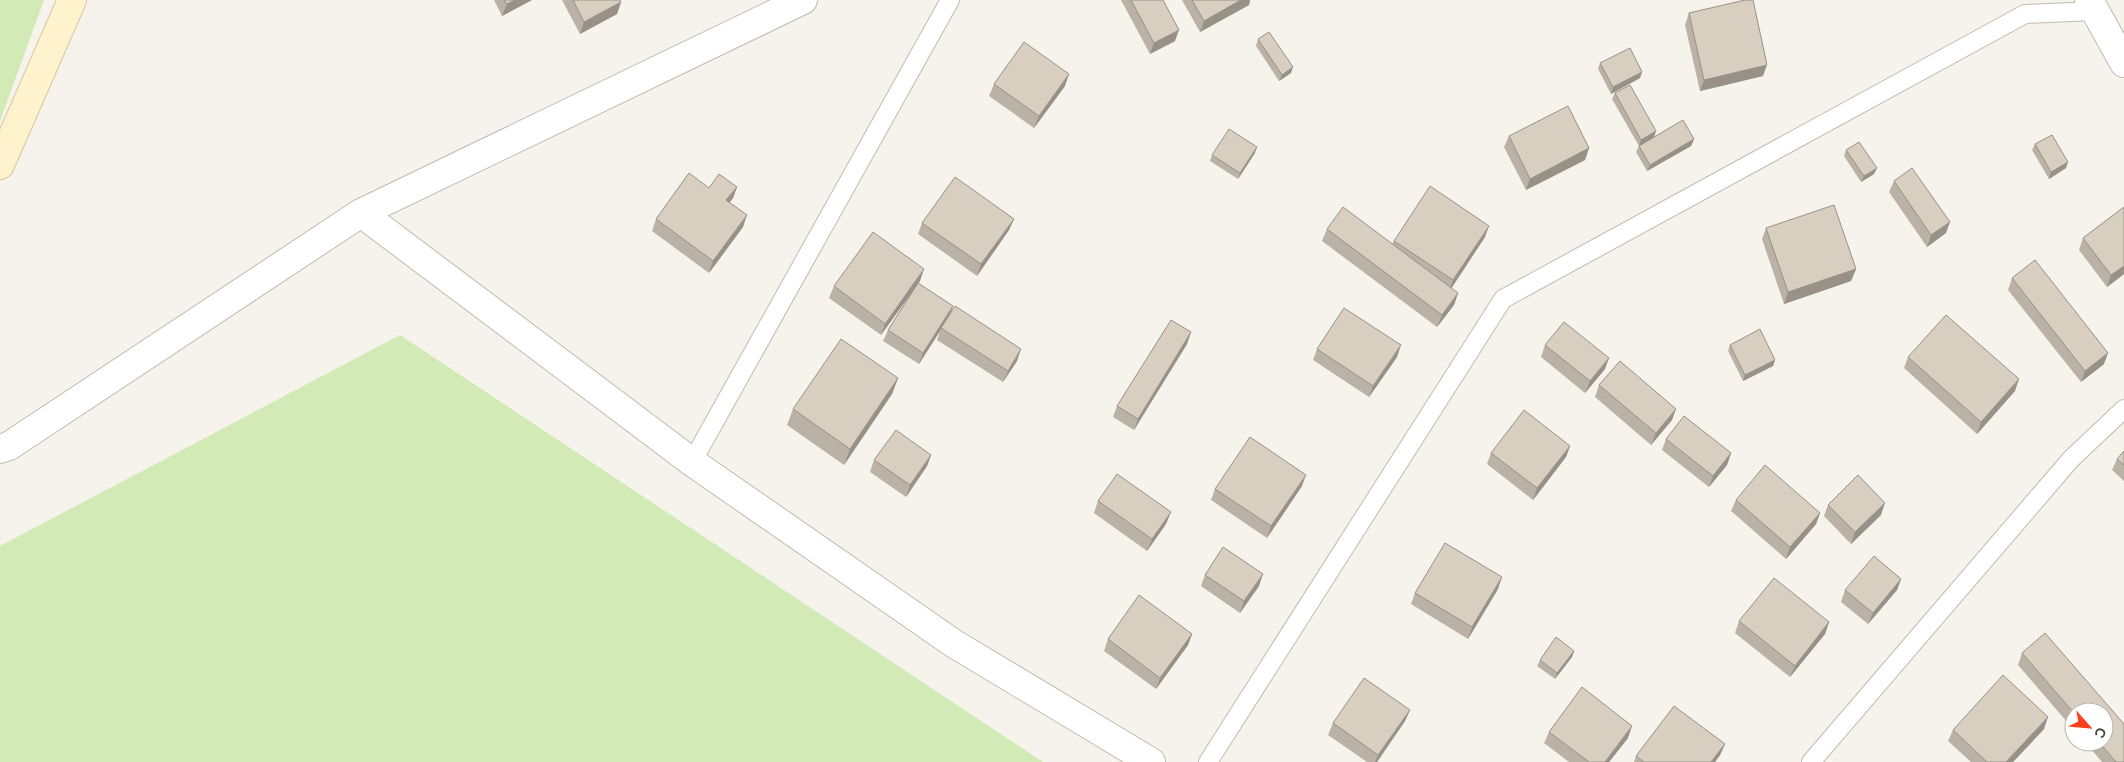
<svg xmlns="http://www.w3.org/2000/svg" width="2124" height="762" viewBox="0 0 2124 762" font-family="Raleway,sans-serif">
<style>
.green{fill:#d2eab5}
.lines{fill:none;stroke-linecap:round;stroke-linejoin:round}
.lane-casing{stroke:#c2bbae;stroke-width:20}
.street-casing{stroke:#c2bbae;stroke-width:30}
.secondary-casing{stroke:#d6c79b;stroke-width:30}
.lane{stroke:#fff;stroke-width:18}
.street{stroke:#fff;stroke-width:28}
.secondary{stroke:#fff3cd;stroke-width:28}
.wall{fill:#bab2a6}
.shaded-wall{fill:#979187}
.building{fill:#d8cfc1;stroke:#979187}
</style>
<rect width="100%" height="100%" fill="#f6f3ec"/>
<!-- green -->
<path class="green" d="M0,0H44L0,121Z
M400,335L1043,762H0V546Z"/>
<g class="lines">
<!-- lane casing -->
<g class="lane-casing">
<path id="lane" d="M692,462L950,0
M1208,762L1503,299L2025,14L2095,11
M1811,762L2071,459L2124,409"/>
</g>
<!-- street casing -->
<g class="street-casing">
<path id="street" d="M2089,0L2124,63
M361,213L803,0
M0,449L9,446L361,213L692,462L953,643L1151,762"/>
</g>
<!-- secondary casing -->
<g class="secondary-casing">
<path id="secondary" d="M0,165L72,0"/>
</g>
<!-- lane -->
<use href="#lane" class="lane"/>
<!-- street -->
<use href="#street" class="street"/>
<!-- secondary -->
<use href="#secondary" class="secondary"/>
</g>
<!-- wall -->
<path class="wall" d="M494,0H532L502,16Z
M562,0H620L621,2L617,14L580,34Z
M1121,0H1163L1175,41L1150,54Z
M1182,0H1250L1249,5L1200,32Z
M1689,13L1763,76L1700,91L1685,25Z
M1258,39L1291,73L1279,81L1256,46Z
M1600,63L1640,78L1611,94L1598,69Z
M994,84L1065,86L1034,128L989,96Z
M1615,93L1656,131L1654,137L1639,146L1612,99Z
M1509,136L1589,148L1585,160L1526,190L1504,147Z
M1694,139L1691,146L1647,171L1636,152L1639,146Z
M2035,144L2066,168L2049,179L2032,150Z
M1846,150L1874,174L1861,182L1844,156Z
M1255,153L1238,179L1210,161L1212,155Z
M1894,181L1946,233L1927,247L1889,192Z
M737,187L733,198L729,203L743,227L709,273L652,231L656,219L709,188Z
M2124,207V274L2107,287L2079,250L2083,238Z
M1014,219L1009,230L977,276L918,234L922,223Z
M1766,228L1856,269L1851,281L1784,304L1762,239Z
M1327,229L1392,244L1394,241L1485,237L1451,288L1458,293L1454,305L1437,327L1322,241Z
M2012,278L2104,364L2081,382L2008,290Z
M920,281L918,283L951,314L1017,361L1003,382L937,340L940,331L919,364L883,341L888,330L912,292L881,335L829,298L834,286Z
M1191,332L1187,344L1134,430L1113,417L1117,406Z
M1545,345L1605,369L1585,393L1541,357Z
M1730,345L1775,360L1773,366L1743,381L1728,351Z
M1317,349L1397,357L1369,397L1313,360Z
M1908,357L2015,391L1977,434L1904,368Z
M898,378L892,394L844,465L787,425L793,409Z
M1599,385L1672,420L1651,445L1595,397Z
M1666,439L1731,453L1727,465L1709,487L1662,450Z
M1570,446L1566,457L1533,500L1487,464L1491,453Z
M2124,451V481L2112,470L2117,459Z
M931,455L927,466L906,497L870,472L874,460Z
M1302,486L1267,538L1211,500L1215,489Z
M1736,500L1820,513L1816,524L1786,559L1731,511Z
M1098,501L1166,524L1147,551L1094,513Z
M1828,505L1881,515L1851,544L1824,516Z
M1205,575L1259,586L1240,613L1201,586Z
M1901,579L1897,590L1868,624L1841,602L1845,590Z
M1498,589L1468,639L1411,604L1415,593Z
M1739,621L1829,622L1825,634L1790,677L1735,633Z
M1192,634L1188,645L1156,689L1104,651L1108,639Z
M1574,651L1572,657L1555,679L1537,666L1540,660Z
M2022,653L2124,762H2102L2085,742H2104L2074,712V730L2018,665Z
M1410,710L1405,721L1377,762H1367L1328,735L1333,723Z
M2044,729L2013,762H1971L1948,741L1953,730Z
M1549,732L1628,738L1609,762H1569L1544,743Z
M1725,744L1720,755L1715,762H1634L1636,756Z"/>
<!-- shaded-wall -->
<path class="shaded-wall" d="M515,0H532L502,16L507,4Z
M1241,0H1250L1249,5L1200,32L1204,21Z
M621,2L617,14L580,34L584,22Z
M1179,30L1175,41L1150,54L1154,43Z
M1767,65L1763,76L1700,91L1704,80Z
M1293,67L1291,73L1279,81L1282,75Z
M1642,72L1640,78L1611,94L1613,87Z
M1069,74L1065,86L1034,128L1039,116Z
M1656,131L1654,137L1639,146L1641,140Z
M1694,139L1691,146L1647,171L1650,165Z
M1257,147L1255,153L1238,179L1240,173Z
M1589,148L1585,160L1526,190L1530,179Z
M2068,162L2066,168L2049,179L2051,172Z
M1877,168L1874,174L1861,182L1864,176Z
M737,187L733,198L722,212L726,200Z
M747,215L743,227L709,273L713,261Z
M1014,219L1009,230L977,276L981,264Z
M1950,222L1946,233L1927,247L1931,235Z
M1489,226L1485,237L1449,292L1453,280Z
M2124,266V274L2107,287L2111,275Z
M924,269L920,281L881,335L885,324Z
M1856,269L1851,281L1784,304L1788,292Z
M1458,293L1454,305L1437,327L1442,315Z
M953,306L949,318L941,328L940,331L919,364L923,353Z
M1191,332L1187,344L1134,430L1138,419Z
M1401,345L1397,357L1369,397L1373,386Z
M1021,349L1017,361L1003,382L1008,371Z
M2108,353L2104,364L2081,382L2085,371Z
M1609,358L1605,369L1585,393L1590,381Z
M1775,360L1773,366L1743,381L1745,375Z
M898,378L892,394L844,465L850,449Z
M2019,379L2015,391L1977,434L1981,422Z
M1676,409L1672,420L1651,445L1656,433Z
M1570,446L1566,457L1533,500L1537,488Z
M1731,453L1727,465L1709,487L1713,476Z
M931,455L927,466L906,497L910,485Z
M1306,475L1302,486L1267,538L1271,526Z
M1885,503L1881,515L1851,544L1855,532Z
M1171,512L1166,524L1147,551L1152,539Z
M1820,513L1816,524L1786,559L1790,547Z
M1263,574L1259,586L1240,613L1244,601Z
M1502,577L1498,589L1468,639L1472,627Z
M1901,579L1897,590L1868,624L1873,613Z
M1829,622L1825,634L1790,677L1795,666Z
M1192,634L1188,645L1156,689L1160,678Z
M1574,651L1572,657L1555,679L1557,673Z
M1410,710L1405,721L1377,762H1375L1378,755Z
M2048,717L2044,729L2013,762H2006Z
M1632,726L1628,738L1609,762H1605Z
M1725,744L1720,755L1715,762H1711Z"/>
<!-- building -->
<path class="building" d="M504,0H515L507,4Z
M573,0H620L621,2L584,22Z
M1131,0H1163L1179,30L1154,43Z
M1192,0H1241L1204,21Z
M1745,0H1753L1767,65L1704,80L1689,13Z
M1269,32L1293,67L1282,75L1258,39Z
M1024,42L1069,74L1039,116L994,84Z
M1630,48L1642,72L1613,87L1600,63Z
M1630,85L1656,131L1641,140L1615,93Z
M1568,106L1589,148L1530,179L1509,136Z
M1683,120L1694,139L1650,165L1639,146Z
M1229,129L1257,147L1240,173L1212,155Z
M2052,135L2068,162L2051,172L2035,144Z
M1859,142L1877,168L1864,176L1846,150Z
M1912,168L1950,222L1931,235L1894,181Z
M689,173L709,188L719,174L737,187L726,200L747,215L713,261L656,219Z
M955,177L1014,219L981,264L922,223Z
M1430,186L1489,226L1453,280L1394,241Z
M1834,205L1856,269L1788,292L1766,228Z
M1343,207L1458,293L1442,315L1327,229Z
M2124,207V266L2111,275L2083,238Z
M873,232L924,269L885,324L834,286Z
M2035,260L2108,353L2085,371L2012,278Z
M918,283L953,306L923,353L888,330Z
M955,306L1021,349L1008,371L941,328Z
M1344,308L1401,345L1373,386L1317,349Z
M1946,315L2019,379L1981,422L1908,357Z
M1171,320L1191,332L1138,419L1117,406Z
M1564,322L1609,358L1590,381L1545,345Z
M1760,329L1775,360L1745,375L1730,345Z
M841,339L898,378L850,449L793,409Z
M1620,361L1676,409L1656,433L1599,385Z
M1524,410L1570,446L1537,488L1491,453Z
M1684,416L1731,453L1713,476L1666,439Z
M896,430L931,455L910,485L874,460Z
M1250,437L1306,475L1271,526L1215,489Z
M2124,451V465L2117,459Z
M1765,465L1820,513L1790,547L1736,500Z
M1117,474L1171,512L1152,539L1098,501Z
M1858,475L1885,503L1855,532L1828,505Z
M1445,543L1502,577L1472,627L1415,593Z
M1223,547L1263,574L1244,601L1205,575Z
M1874,556L1901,579L1873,613L1845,590Z
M1774,578L1829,622L1795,666L1739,621Z
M1139,595L1192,634L1160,678L1108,639Z
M2045,633L2124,724V762H2116L2099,742H2104V712H2074V713L2022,653Z
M1556,637L1574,651L1557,673L1540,660Z
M2003,675L2048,717L2006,762H1987L1953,730Z
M1364,678L1410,710L1378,755L1333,723Z
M1582,687L1632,726L1605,762H1589L1549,732Z
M1674,706L1725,744L1711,762H1644L1636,756Z"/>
<!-- north arrow -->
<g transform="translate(2089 727) rotate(117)"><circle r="24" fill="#ffffff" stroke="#b7b4b0"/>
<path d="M0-4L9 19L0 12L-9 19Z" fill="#fc3f1d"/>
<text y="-8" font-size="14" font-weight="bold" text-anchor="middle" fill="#4b4439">С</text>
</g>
</svg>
